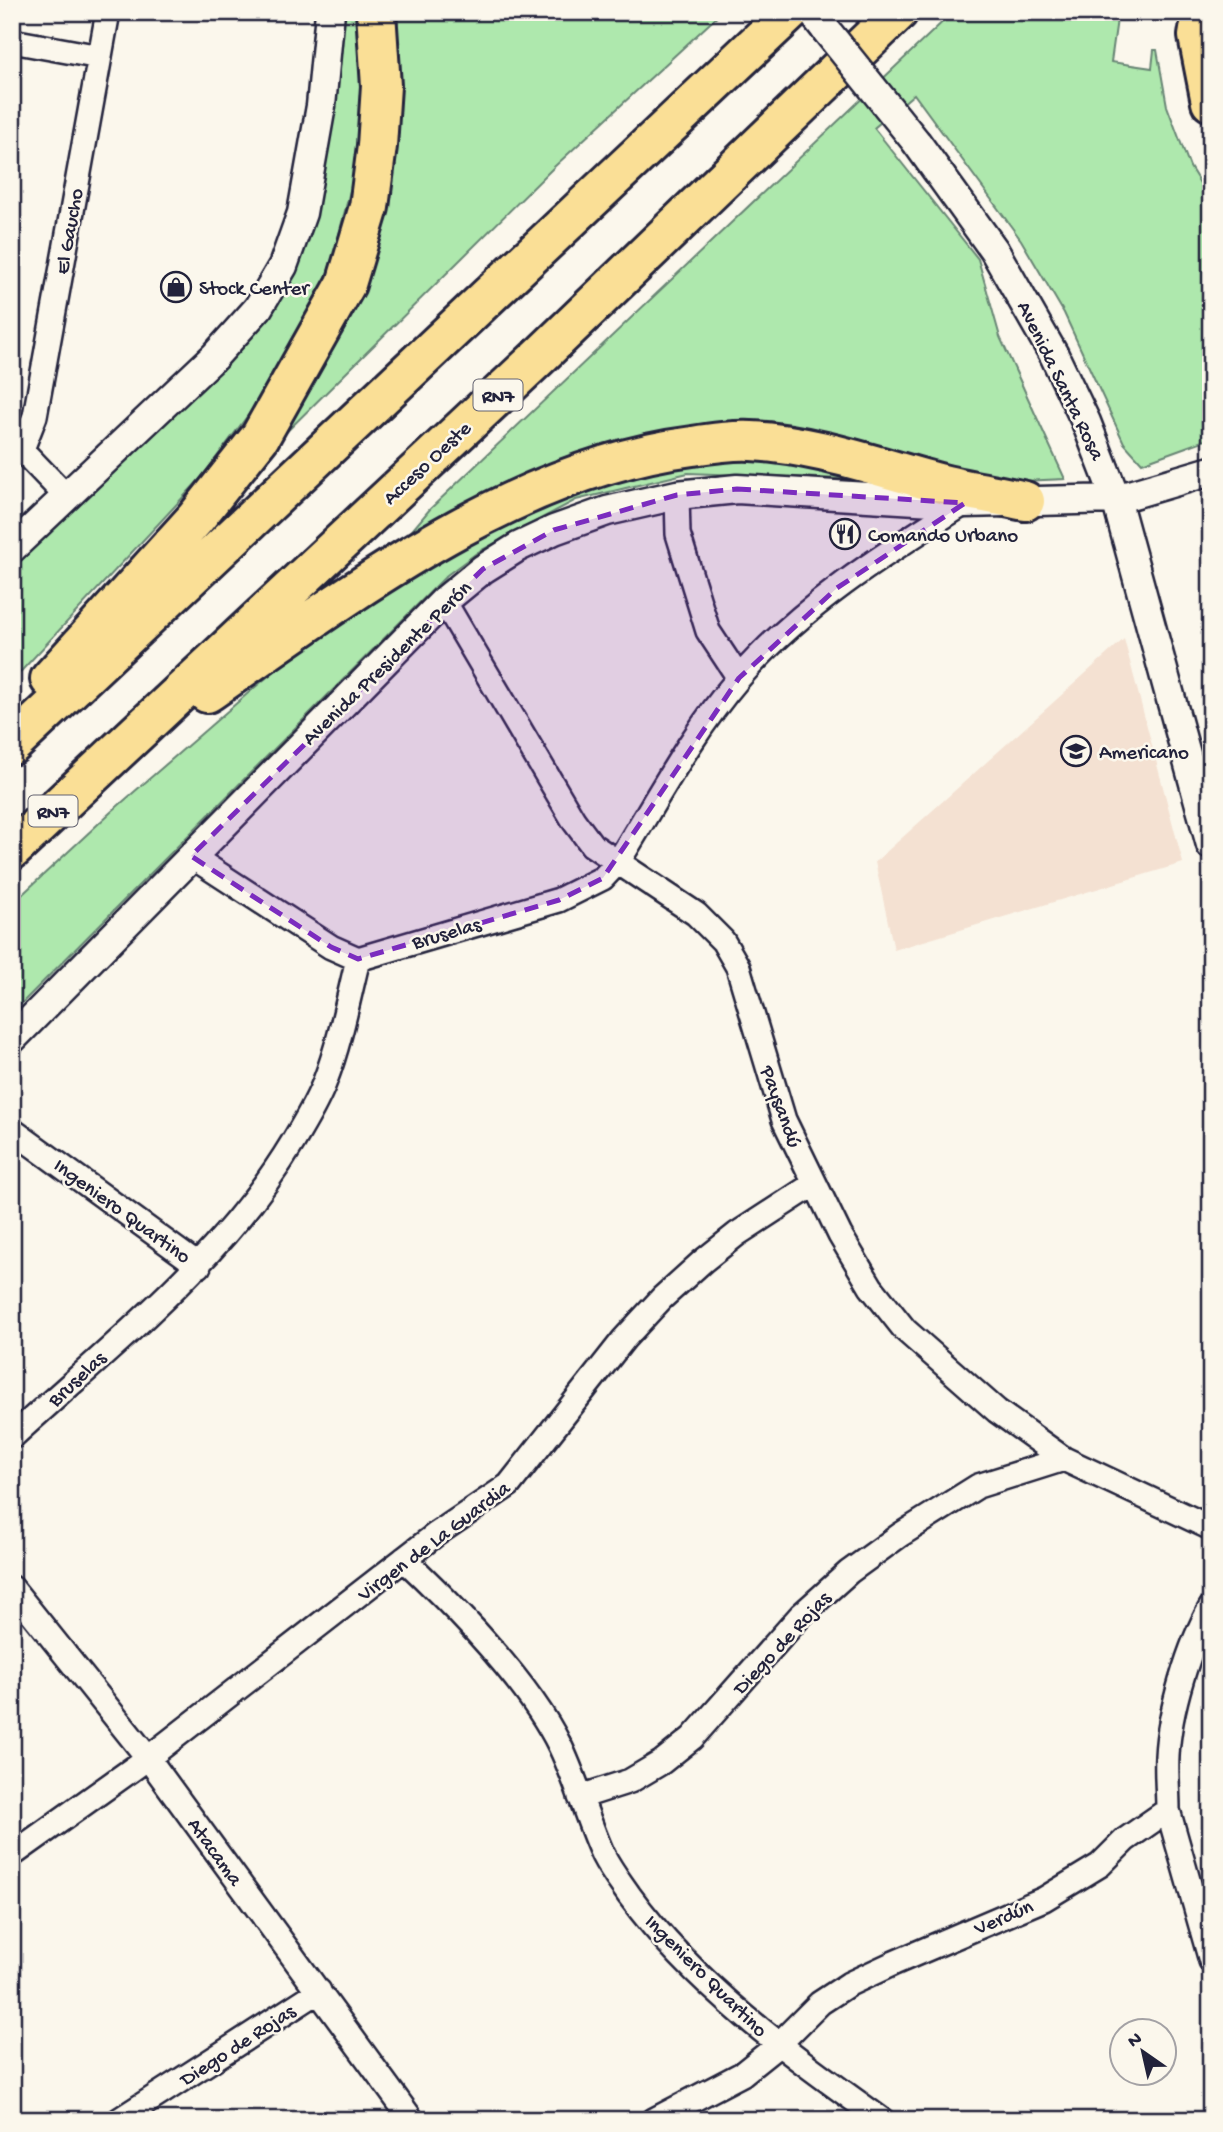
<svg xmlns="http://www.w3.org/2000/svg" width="1223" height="2132" viewBox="0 0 1223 2132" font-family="'Gochi Hand',sans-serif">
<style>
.built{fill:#f4e1d2}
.green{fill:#aee8ad;stroke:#688574;stroke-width:2}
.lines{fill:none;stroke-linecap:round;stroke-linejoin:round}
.minor-casing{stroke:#22223b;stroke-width:28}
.tertiary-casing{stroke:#22223b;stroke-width:33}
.motorway-casing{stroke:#22223b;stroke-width:44}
.minor{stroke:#fbf7ec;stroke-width:23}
.tertiary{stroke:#fbf7ec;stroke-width:28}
.motorway{stroke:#fadf96;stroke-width:38}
.tertiary-bridge-casing{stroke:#22223b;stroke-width:33;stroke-linecap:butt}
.tertiary-bridge{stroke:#fbf7ec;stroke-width:28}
.marked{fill:#7b2cbf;fill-opacity:0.2;stroke:#7b2cbf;stroke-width:5;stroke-dasharray:14 9;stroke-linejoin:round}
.labels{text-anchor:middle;stroke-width:5;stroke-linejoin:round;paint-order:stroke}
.shield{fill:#fbf7ec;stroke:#636270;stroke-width:2}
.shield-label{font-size:19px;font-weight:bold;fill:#22223b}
.street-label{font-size:21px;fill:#22223b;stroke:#fbf7ec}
.poi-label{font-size:21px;fill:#22223b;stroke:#fbf7ec;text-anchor:start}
</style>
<rect width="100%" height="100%" fill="#fbf7ec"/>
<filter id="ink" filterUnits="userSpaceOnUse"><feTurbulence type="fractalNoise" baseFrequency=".0143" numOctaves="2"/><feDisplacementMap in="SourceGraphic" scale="14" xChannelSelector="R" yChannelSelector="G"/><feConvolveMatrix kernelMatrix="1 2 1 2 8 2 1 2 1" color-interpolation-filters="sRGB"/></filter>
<g filter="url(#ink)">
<!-- built -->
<path class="built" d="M1124,639L1183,863L894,950L875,862Z"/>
<!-- green -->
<path class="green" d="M340,12H360L366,59L353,179L332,262L305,329L267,390L201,478L12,681V560L299,254Z
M384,12H722L554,167L251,467L351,301Z
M953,12H1118L1111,62L1152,68L1154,50H1157L1167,106L1190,167L1211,201V438L1142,463L1124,443L1064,313L1021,240L914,94L874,128L978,259L1000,337L1065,479L1022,481L746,429L411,540L408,535L430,509Z
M733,454L898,481L688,473L576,500L478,552L447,575L12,1013V904L111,812L254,688L379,585L551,495Z"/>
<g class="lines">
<!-- minor casing -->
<g class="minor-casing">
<path id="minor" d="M12,41L100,57
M12,440L66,496
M22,449L35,416L108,12
M677,495L678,534L708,631L739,678
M444,601L574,821L592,845L696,914L723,941L738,967L784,1120L840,1235L871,1287L905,1330L997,1411L1064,1459L1211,1528
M191,856L331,947L358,959
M358,959L559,900L603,878L618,862C656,801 691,734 738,679C801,606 884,554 965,503
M12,1130L199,1266
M12,1437C112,1345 222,1260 293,1142C304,1123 317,1103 325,1081C340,1042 348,1000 358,959
M404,1559C457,1609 528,1681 560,1746C577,1781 587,1820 603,1855C610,1869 620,1882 629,1895C696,1987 790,2054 882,2120
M12,1588L148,1758L412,2120
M580,1797L630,1781L662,1762L692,1738L801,1615L849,1572L900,1535L978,1486L1064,1459
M1168,1810L1211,1961
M12,1855L148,1758L435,1535L509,1485L624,1339L662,1298L703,1261L737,1234L814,1184
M119,2120L319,1991
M654,2120L742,2074L778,2045L820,2003L849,1984L894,1963L1044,1899L1100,1865L1125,1840L1168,1810C1168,1792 1166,1774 1167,1756C1169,1712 1189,1645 1211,1607"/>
</g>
<!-- tertiary casing -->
<g class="tertiary-casing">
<path id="tertiary" d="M812,12L826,30
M917,143L994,250L1054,355L1086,422L1116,499L1211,845
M12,548L214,357L258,308L283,266L302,213L321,106L330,12
M12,1039L444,601L483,569L518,547L554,530L607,511L677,495L737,489L965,503L1116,499L1211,471"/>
</g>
<!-- motorway casing -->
<g class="motorway-casing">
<path id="motorway" d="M1202,12L1198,36L1211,102
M50,679L195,519L260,437L346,284L369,207L377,146L381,86L376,12
M207,693C351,593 515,468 693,446C712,443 732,440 751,441C816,444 880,468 942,484C970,491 998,495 1025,501
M12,745L790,12
M12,850L541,355L898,12"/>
</g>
<!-- minor -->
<use href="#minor" class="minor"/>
<!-- tertiary -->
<use href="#tertiary" class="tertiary"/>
<!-- motorway -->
<use href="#motorway" class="motorway"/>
<!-- tertiary-bridge casing -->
<g class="tertiary-bridge-casing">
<path id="tertiary-bridge" d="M826,30L917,143"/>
</g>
<!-- tertiary-bridge -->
<use href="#tertiary-bridge" class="tertiary-bridge"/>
</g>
</g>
<!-- marked area -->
<path class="marked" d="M737,489L965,503L837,588L739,678L603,878L559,900L358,959L331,947L191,856L483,569L554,530L677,495Z"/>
<!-- icons -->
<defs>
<g id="shop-ring" transform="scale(1.575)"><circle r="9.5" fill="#fbf7ec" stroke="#22223b" stroke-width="1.5"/><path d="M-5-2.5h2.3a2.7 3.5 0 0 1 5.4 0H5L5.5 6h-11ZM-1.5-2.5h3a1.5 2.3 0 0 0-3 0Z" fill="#22223b"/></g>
<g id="restaurant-ring" transform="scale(1.575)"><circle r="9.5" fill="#fbf7ec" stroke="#22223b" stroke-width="1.5"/><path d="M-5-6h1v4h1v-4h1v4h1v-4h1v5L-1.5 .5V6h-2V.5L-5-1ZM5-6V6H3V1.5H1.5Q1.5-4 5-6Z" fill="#22223b"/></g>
<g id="school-ring" transform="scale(1.575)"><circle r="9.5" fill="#fbf7ec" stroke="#22223b" stroke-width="1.5"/><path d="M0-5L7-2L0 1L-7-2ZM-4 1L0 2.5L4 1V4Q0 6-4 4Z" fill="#22223b"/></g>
</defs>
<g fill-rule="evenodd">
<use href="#shop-ring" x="176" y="287"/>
<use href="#restaurant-ring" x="845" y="534"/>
<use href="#school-ring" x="1076" y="751"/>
</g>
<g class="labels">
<!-- shield labels -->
<g class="shield">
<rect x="473.5" y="379.5" width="49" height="31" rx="5"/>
<rect x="28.5" y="795.5" width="49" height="31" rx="5"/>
</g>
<g class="shield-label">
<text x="498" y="402">RN7</text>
<text x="53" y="818">RN7</text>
</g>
<!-- street labels -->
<g class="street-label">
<text transform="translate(68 231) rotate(-80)" y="7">El Gaucho</text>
<text transform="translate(1062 380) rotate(64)" y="7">Avenida Santa Rosa</text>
<text transform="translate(426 462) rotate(-43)" y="7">Acceso Oeste</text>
<text transform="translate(386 662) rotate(-44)" y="7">Avenida Presidente Perón</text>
<text transform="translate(446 932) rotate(-16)" y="7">Bruselas</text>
<text transform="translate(782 1106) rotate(70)" y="7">Paysandú</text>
<text transform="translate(123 1210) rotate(36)" y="7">Ingeniero Quartino</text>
<text transform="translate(76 1378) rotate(-43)" y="7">Bruselas</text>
<text transform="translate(433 1540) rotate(-37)" y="7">Virgen de La Guardia</text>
<text transform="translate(781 1642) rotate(-47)" y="7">Diego de Rojas</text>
<text transform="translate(216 1851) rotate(54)" y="7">Atacama</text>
<text transform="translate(1003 1916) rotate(-23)" y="7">Verdún</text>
<text transform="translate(707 1975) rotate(45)" y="7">Ingeniero Quartino</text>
<text transform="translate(237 2044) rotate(-33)" y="7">Diego de Rojas</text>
</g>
<!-- poi labels -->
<g class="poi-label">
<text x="199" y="294">Stock Center</text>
<text x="868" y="541">Comando Urbano</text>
<text x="1099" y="758">Americano</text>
</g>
</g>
<!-- margin -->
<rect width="1223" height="2132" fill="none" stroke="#fbf7ec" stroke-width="42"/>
<rect x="21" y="21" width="1181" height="2090" fill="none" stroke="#22223b" stroke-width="2.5" filter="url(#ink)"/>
<!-- north arrow -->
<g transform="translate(1143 2052) rotate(326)"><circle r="33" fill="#fbf7ec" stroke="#a4a2a5" stroke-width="2"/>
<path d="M0-5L12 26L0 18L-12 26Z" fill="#22223b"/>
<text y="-10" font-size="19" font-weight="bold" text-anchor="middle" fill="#22223b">N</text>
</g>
</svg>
